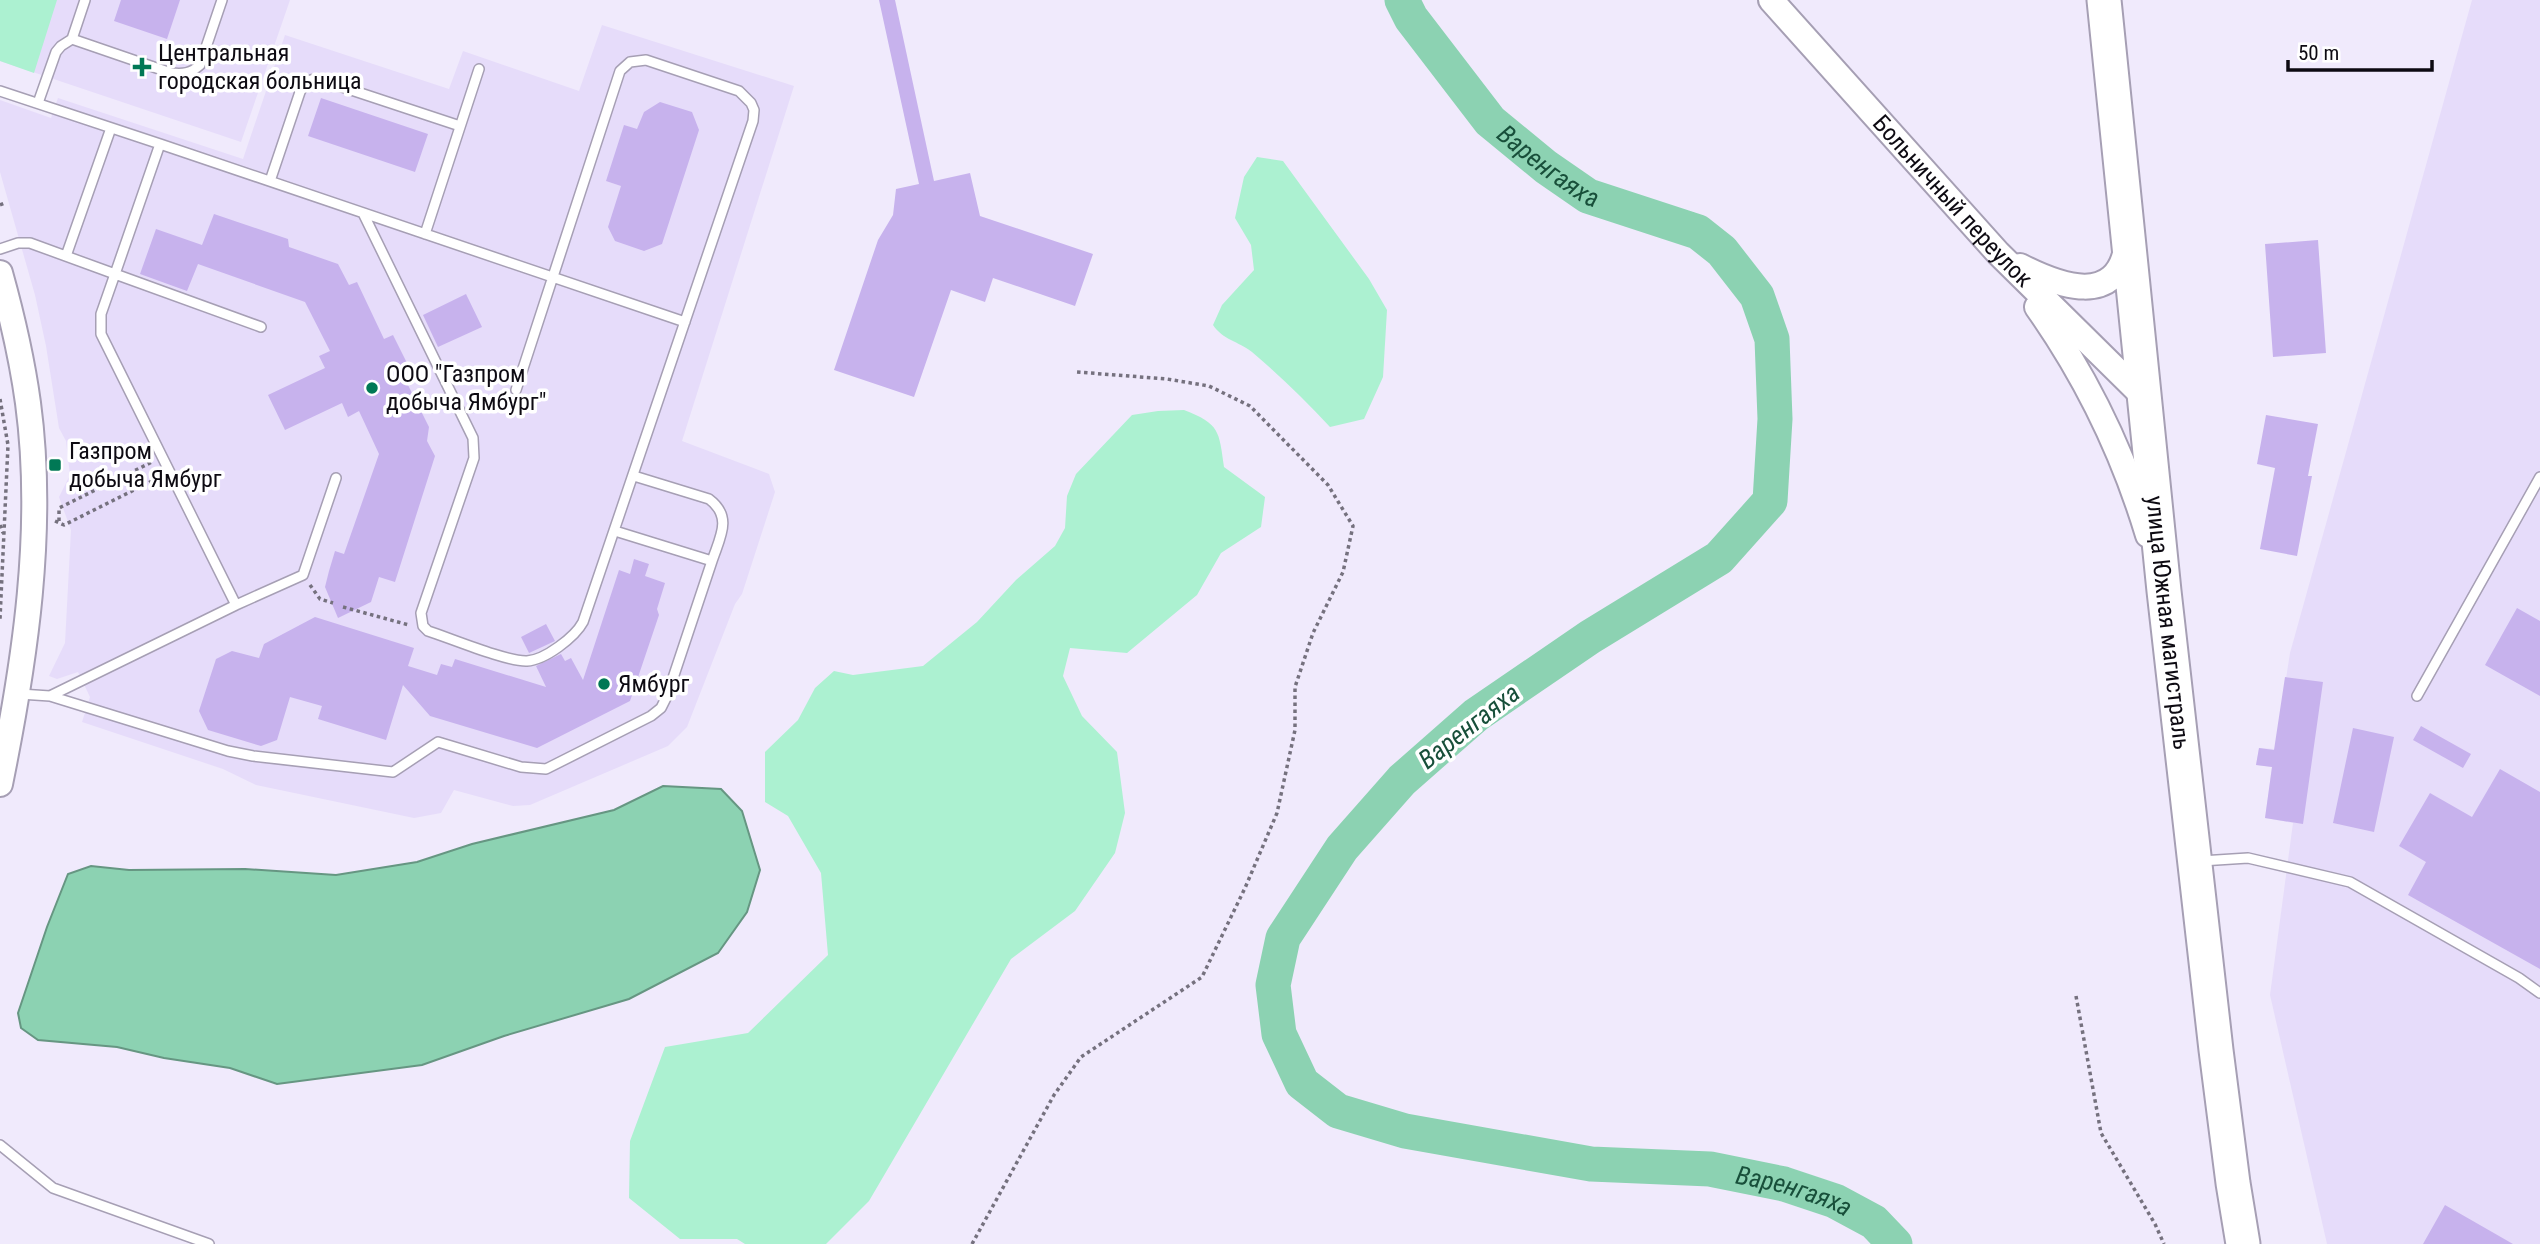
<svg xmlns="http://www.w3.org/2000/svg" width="2540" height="1244" viewBox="0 0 2540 1244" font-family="'Roboto Condensed',sans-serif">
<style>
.built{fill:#e6dcfa}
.green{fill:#acf1d1}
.water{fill:#8cd2b2;stroke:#669682;stroke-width:2}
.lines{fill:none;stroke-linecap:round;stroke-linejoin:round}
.river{stroke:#8cd2b2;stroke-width:35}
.building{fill:#c7b2ed}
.lane-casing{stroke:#a69fb4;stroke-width:12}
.secondary-casing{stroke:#a69fb4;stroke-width:28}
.highway-casing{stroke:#a69fb4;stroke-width:37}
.path{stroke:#75717e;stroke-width:3.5;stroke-dasharray:3.5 3.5;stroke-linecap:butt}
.lane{stroke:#fff;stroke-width:9}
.secondary{stroke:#fff;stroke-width:24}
.highway{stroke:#fff;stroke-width:33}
.poi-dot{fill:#007855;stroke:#fff;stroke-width:2.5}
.labels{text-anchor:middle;stroke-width:7;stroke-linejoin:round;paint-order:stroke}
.poi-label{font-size:24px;fill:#0d0a12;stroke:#fff;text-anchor:start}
.street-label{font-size:24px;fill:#0d0a12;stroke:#fff}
.water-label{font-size:26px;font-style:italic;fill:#184f3a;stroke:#fff}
</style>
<rect width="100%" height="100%" fill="#f0eafc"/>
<!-- built -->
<path class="built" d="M0,0H290L241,142L0,61Z
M2472,0H2540V1244H2327L2270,995L2293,823L2265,818L2272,767L2256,765L2259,748L2275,749L2290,653Z
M602,25L794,86L682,441L769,474L775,492L742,594L735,604L687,727L668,746L530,805L513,806L454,790L441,813L414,818L256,785L223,769L82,722L90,697L78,672L57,679L49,676L65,643L71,530L59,497L70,475L66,441L59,428L46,346L35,295L0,172V100L51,118L58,98L243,159L285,35L449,89L463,51L579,91Z"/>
<!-- green -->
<path class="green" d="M0,0H57L34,73L0,61Z
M1257,157L1283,161L1369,279L1387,310L1383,377L1364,419L1330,427C1305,400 1280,376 1252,352C1238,341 1223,340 1213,325L1222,305L1254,270L1251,245L1235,218L1244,177Z
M1184,410C1220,424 1219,431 1224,467L1265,497L1261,527L1221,553L1197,595L1127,653L1070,648L1063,676L1082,716L1117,752L1125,813L1115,853L1075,911L1011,959L869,1201L826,1244H745L737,1239H680L629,1198L630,1141L665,1047L748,1033L828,955L821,873L788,816L765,802V752L798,720L815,688L834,671L853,675L923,666L977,622L1016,580L1055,546L1065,528L1067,496L1076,474L1132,415L1158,411Z"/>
<!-- water -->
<path class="water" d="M663,786L721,789L742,811L760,870L747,912L718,953L629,999L504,1036L422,1065L277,1084L230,1068L164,1058L117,1047L38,1040L21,1028L18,1013L47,927L68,874L91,866L129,870L245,869L336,875L417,862L472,844L614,810Z"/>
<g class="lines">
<!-- river -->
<path class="river" id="s1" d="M1402,0L1411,18L1490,121L1546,167L1588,196L1698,232L1722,251L1757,296L1772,339L1775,419L1770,501L1719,558L1590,637L1476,715L1402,780L1342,848L1283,938L1273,985L1279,1034L1302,1083L1338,1111L1405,1131L1591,1164L1710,1169L1784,1184L1835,1201L1874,1222L1895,1244"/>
</g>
<!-- building -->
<path class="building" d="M121,0H180L167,39L114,21Z
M879,0H895L934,181L970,173L980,216L1093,254L1075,306L993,278L985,302L951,290L914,397L834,370L878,240L893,215L896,189L919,184Z
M321,98L428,134L415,172L308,136Z
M660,102L692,112L699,130L662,244L644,251L615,241L608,227L621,186L606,181L624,125L637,129L644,112Z
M214,214L288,239L289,247L338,264L349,285L357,282L384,339L393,335L410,369L402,373L429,427L427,441L435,456L395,582L379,577L371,602L338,618L325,587L329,571L335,551L344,554L379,454L359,411L348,417L342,403L285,430L268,395L325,368L319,356L330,351L305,302L198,264L187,291L140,274L156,229L202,245Z
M2318,240L2326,353L2273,357L2265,244Z
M466,294L482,327L438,347L423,315Z
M2266,415L2318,424L2308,476H2312L2297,556L2260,549L2275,468L2257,464Z
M634,559L649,564L645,576L665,583L657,609L659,615L630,701L537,748L430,716L403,685L386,740L318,719L322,706L290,697L277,740L261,746L208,730L199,711L216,659L232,651L259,658L264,644L315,617L414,648L408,666L437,675L441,664L452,667L455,659L546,687L536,666L561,654L565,661L571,658L583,680L619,570L630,574Z
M2517,608L2540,621V696L2485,665Z
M546,624L555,641L529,653L521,637Z
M2285,677L2323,682L2303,824L2265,818L2272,767L2256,765L2259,748L2274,750Z
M2421,726L2471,754L2463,768L2413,740Z
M2353,728L2394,737L2374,832L2333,823Z
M2500,769L2540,792V969L2408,895L2426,862L2399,846L2430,793L2472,817Z
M2445,1205L2513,1244H2423Z"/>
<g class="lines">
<!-- lane casing -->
<g class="lane-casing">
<path id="lane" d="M85,0L72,39L171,73C183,74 190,74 200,65L222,0
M0,91L160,144L115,274L30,243H18L0,249
M38,103L56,52L61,46L72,39
M160,144L685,322
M270,181L300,92C305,83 308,79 318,79L460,126
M363,213L473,438L474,458L421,613L423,626L428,631C450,638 507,662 527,661C545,660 575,637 583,622L753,121L754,110L751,103L739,91L646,60L630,62L620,71L516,390
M425,234L479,69
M66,256L111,128
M634,476L709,499C733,517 720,537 712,561
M236,605L303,575L336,478
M20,694L50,696L228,751L253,756L393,772L438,742L521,767L546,769L651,716L661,708L667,696L712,561L615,531
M50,696L236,605L101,334V314L115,274L261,327
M2417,696L2540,477
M2201,861L2248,858L2350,882L2519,978L2540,993
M0,1145L53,1188L209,1244"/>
</g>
<!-- secondary casing -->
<g class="secondary-casing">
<g id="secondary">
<path id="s2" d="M1771,0L1998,253L2142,395"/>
<path d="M2020,266C2059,286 2117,308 2127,245"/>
<path d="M0,273C12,316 22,359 28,403C45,529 25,661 0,784"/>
<path d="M2037,307C2087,378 2123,452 2148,535"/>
</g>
</g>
<!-- highway casing -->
<g class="highway-casing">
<g id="highway">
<path id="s3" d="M2104,0L2164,591L2216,1050L2233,1183L2243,1244"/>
</g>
</g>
<!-- path -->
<path class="path" d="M0,205L5,203
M0,399L8,445L0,619
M55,521L64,525L158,478
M59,521V508L152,462
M0,525L3,533
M310,585L320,599L333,603
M343,607L409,625
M2076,996L2101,1133L2155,1224L2164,1244
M972,1244L1054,1095L1081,1057L1202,977L1245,888L1277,813L1295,730V687L1313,633L1343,572L1353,526L1328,485L1250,406L1209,386L1167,379L1077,372"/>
<!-- lane -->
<use href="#lane" class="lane"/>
<!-- secondary -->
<use href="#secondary" class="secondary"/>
<!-- highway -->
<use href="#highway" class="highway"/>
</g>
<!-- markers -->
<g class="poi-dot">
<path d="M138.5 56.5h7v7h7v7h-7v7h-7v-7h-7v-7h7z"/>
<circle cx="372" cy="388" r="7"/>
<rect x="48" y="458" width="14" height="14" rx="3.5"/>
<circle cx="604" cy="684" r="7"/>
</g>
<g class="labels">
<!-- poi labels -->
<g class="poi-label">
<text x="158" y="61">Центральная<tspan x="158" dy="28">городская больница</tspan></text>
<text x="386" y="382">ООО "Газпром<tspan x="386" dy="28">добыча Ямбург"</tspan></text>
<text x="69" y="459">Газпром<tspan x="69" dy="28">добыча Ямбург</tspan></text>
<text x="618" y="692">Ямбург</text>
</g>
<!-- street labels -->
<g class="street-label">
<text dy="8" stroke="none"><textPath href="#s2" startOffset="271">Больничный переулок</textPath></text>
<text dy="8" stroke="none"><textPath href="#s3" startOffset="626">улица Южная магистраль</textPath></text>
</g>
<!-- water labels -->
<g class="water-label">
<text dy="9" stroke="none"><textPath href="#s1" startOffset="224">Варенгаяха</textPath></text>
<text transform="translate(1469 726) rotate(-38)" y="9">Варенгаяха</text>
<text dy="9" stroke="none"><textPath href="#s1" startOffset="2009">Варенгаяха</textPath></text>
</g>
</g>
<!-- scale -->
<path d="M2288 60v10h144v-10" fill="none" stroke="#0d0a12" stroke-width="3.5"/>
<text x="2298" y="60" font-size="21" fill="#0d0a12" stroke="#ffffff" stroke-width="5" paint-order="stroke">50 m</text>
</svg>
